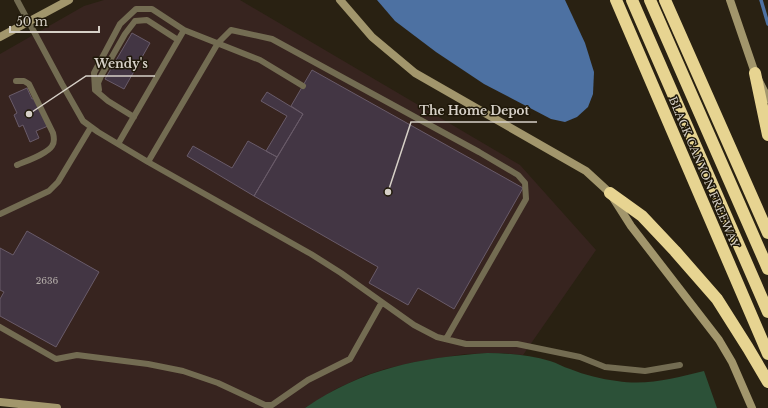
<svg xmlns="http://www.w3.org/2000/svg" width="768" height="408" viewBox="0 0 768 408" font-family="'Libre Baskerville',serif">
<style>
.commercial{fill:#37241f}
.green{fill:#2c5138}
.water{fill:#4d71a2}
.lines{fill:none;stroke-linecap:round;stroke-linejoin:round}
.stream{stroke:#4d71a2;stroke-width:3.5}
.building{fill:#433644;stroke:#695b69}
.lane{stroke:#736c52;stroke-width:6}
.secondary{stroke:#a2966c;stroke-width:8}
.highway{stroke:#e7d491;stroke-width:12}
.labels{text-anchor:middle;stroke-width:3;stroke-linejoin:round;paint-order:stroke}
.number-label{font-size:9px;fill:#b1aaa6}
.street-label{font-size:11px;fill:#d6d0c7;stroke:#1f1809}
.leader{fill:none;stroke:#d6d0c7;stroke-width:1.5}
.callout-dot{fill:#d6d0c7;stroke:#1f1809;stroke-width:1.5}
.callout-label{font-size:12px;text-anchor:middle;font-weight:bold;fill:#d6d0c7;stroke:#1f1809;stroke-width:3;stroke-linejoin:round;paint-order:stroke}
</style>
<rect width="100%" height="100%" fill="#292112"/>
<!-- commercial -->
<path class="commercial" d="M104,0H240L520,165L596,250L523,355L504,353L465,354L415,362L385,369L364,376L336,389L305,408H57L0,402V54L84,6Z"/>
<!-- green -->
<path class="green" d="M487,353C508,353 530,355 550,361C557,363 563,367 570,369C585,375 601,379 617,381C647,386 676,378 704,371L717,408H305C364,368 418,358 487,353Z"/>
<!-- water -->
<path class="water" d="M377,0H565L585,43L594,72L593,94L588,107L577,117L565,122L551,119L484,84L436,52L395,21Z"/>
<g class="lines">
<!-- stream -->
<path class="stream" d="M761,0L768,24"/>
</g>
<!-- building -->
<path class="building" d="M132,33L150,43L124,89L105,79Z
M312,70L523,188L454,309L418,288L408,305L369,283L378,267L254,196L303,114L291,106Z
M27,88L32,99L35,98L48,126L36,131L39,138L30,142L23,125L19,127L14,115L17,113L9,96Z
M267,92L303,114L277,157L266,151L287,116L261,101Z
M248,141L277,157L254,196L187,156L193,146L232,168Z
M27,231L99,272L56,347L0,316V299L4,292L0,290V248L13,255Z"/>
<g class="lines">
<!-- lane -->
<path class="lane" d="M17,0L62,84L83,121L98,132L148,162L311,254L341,273L414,325L437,337L466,344H517L580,357L605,367L645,371L680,365
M16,81H24L29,84L53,133C54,137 55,142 52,146C47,154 26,161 17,165
M99,90L98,83L101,76L125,34L135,21L147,20L178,40
M134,117L108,101L95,90L94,73L120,24L136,9H152L184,30L260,60L303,86
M118,144L184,30
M148,162L218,43L231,30L272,39L479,152L518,175L525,183L526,199L446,339
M0,214L49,191L58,182L91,127
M0,327L56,359L77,355L148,364L183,371L218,383L265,405H272L308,380L350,359L382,302"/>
<!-- secondary -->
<path class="secondary" d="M340,0L372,37L415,73L586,171L610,193L631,226L719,340L732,362L752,408
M730,0L755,73L768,99
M0,37L69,0
M0,402L57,408"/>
<!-- highway -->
<path class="highway" d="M616,0L768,354
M632,0L768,312
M650,0L768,269
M665,0L768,233
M755,73L768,135
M610,193L642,216L675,251L717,299L748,348L768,382"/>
</g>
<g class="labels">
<!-- number labels -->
<g class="number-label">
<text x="47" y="284">2636</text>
</g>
<!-- street labels -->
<g class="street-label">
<text transform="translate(704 172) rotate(67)" y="4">BLACK CANYON FREEWAY</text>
</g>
</g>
<!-- callouts -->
<path class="leader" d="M29 114L86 76H155M388 192L411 122H537"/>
<g class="callout-dot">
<circle cx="29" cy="114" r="4"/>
<circle cx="388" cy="192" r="4"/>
</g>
<g class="callout-label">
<text x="121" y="68">Wendy's</text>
<text x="474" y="115">The Home Depot</text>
</g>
<!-- scale -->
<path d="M10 26v6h89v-6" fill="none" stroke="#d6d0c7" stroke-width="2"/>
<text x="16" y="26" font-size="12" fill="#d6d0c7" stroke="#1f1809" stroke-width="3" paint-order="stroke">50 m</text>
</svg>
